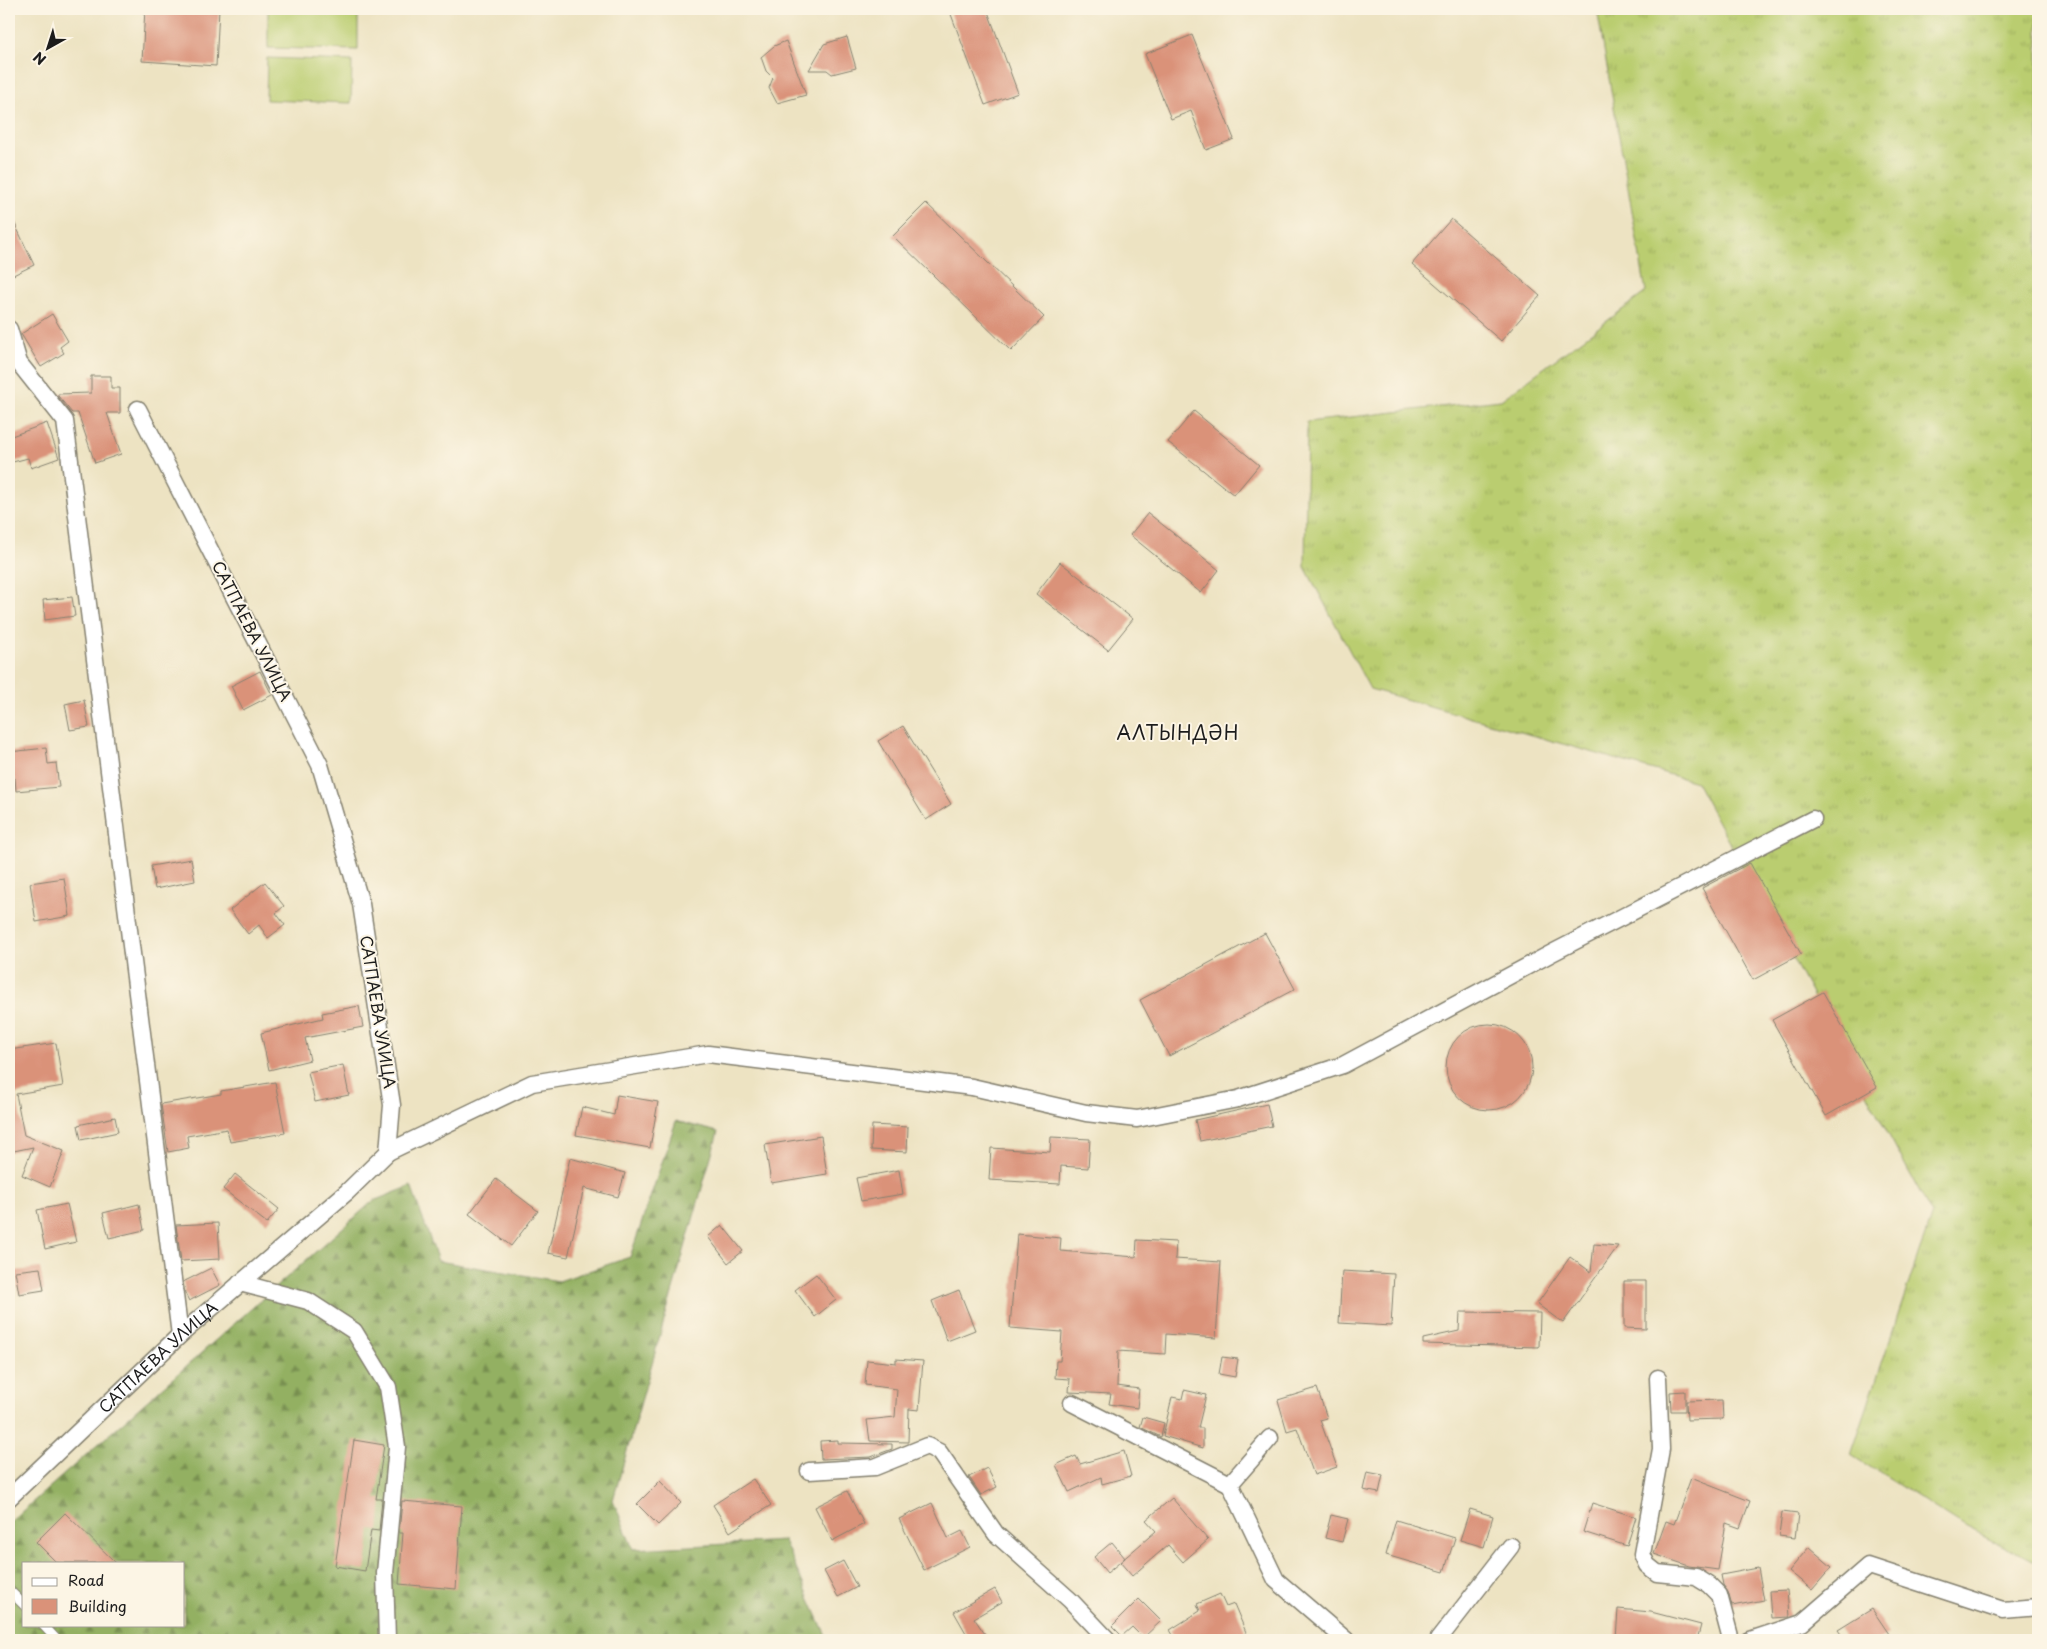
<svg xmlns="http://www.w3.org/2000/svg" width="2047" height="1649" viewBox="0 0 2047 1649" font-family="'Playpen Sans',sans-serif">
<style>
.grass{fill:url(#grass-tufts);stroke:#6b7446}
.forest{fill:url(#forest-firs);stroke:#58663f;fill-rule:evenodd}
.pitch{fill:#bacd70;stroke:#6b7446}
.building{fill:#da9279}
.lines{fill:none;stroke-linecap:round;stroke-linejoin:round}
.lane-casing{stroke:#84806f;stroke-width:11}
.street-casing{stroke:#84806f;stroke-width:19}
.lane{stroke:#fff;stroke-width:9}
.street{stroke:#fff;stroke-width:16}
.labels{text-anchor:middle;stroke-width:4;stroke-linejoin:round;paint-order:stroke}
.street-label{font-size:16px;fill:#1c1c1c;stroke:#fcf5e5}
.quarter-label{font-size:19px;letter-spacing:1px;fill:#1c1c1c;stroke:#fcf5e5}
</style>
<defs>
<pattern id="grass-tufts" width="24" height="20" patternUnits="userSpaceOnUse" patternTransform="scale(1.25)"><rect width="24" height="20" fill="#bacd70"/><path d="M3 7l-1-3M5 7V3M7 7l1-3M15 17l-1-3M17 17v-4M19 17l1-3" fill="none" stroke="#9faf60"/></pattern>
<pattern id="forest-firs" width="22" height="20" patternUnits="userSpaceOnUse" patternTransform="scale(1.25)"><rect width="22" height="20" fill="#93b062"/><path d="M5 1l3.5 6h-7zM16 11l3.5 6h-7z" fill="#778e50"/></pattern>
</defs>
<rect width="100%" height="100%" fill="#fcf5e5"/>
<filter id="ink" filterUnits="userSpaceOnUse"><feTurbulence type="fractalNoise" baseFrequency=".02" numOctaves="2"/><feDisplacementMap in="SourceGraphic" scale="10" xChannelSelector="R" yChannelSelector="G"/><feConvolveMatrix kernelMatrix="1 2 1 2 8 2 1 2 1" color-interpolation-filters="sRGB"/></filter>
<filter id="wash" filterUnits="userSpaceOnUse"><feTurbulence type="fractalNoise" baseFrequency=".0096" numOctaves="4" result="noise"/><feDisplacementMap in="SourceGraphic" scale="20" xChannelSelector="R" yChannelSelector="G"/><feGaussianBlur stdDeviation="1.12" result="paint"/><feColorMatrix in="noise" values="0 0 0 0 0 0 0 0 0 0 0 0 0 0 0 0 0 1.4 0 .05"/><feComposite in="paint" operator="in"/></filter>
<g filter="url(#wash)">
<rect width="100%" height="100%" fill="#ede3c2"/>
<!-- grass -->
<path class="grass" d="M1597,9H2038V1564L1965,1527L1851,1455L1932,1214L1696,782L1370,689L1305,567L1307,422L1501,400L1646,292Z"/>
<!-- forest -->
<path class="forest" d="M676,1121L718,1132L613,1500L633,1549L784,1541L828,1640H9V1523L373,1201L411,1186L438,1261L559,1281L630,1257ZM24,1563H184V1625H24Z"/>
<!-- pitch -->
<path class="pitch" d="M268,9H358V50L268,48Z
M267,58L352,61L351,103L266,100Z"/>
<g id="blocks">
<!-- building -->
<path class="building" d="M145,9H219L216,66L142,61Z
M949,9H987L1018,93L985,105Z
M1192,35L1234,139L1206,150L1191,111L1171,119L1145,54Z
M847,37L856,68L832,74L827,70H809L824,44Z
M786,41L806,95L777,103L769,88L773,78L766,71L761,57L774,46Z
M926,203L1044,317L1011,351L893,236Z
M9,211L34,265L9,277Z
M1451,219L1540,296L1501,341L1412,264Z
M52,314L68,341L60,347L64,353L41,367L21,334Z
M91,376H111V388H120V413H107L121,454L95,463L78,413H72L58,396V394L91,393Z
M1194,411L1259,465L1234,495L1168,442Z
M47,423L59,458L31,468L28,458L9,463V437Z
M1148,513L1219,570L1201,593L1130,535Z
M1060,562L1133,619L1108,650L1036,594Z
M72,597L75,616L45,620L43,600Z
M260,671L272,695L243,710L231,686Z
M84,700L89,727L70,730L65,704Z
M903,726L951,804L926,820L878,741Z
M46,748L48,764L56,763L59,787L16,791L15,778L9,779V752Z
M191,859L195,881L155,889L151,866Z
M1750,863L1801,954L1753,980L1702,888Z
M64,878L70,916L36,922L30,883Z
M265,882L284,906L276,913L285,925L268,938L259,925L248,934L230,910Z
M1265,933L1295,989L1169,1056L1140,1000Z
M1823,992L1877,1087L1826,1116L1772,1020Z
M359,1006L363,1027L305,1038L310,1060L269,1070L261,1033L323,1018L322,1013Z
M1446 1067a43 43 0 1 1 86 0a43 43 0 1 1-86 0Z
M56,1043L63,1086L16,1094L24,1135L64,1151L50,1187L22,1175L33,1147L9,1152V1050Z
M343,1065L349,1095L315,1102L308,1072Z
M275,1082L285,1133L230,1142L227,1129L187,1136L189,1148L168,1152L161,1104L221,1094V1091Z
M617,1095L658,1102L650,1148L576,1135L582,1107L614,1115Z
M1267,1104L1272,1126L1200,1141L1195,1120Z
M115,1117L118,1132L81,1140L78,1125Z
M872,1125L908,1127L907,1152L871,1150Z
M821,1136L827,1174L771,1183L765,1145Z
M1051,1137L1090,1139L1088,1168L1061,1166L1060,1184L989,1180L991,1148L1050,1152Z
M570,1158L625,1173L618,1197L584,1188L568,1257L548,1253Z
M899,1170L903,1194L861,1201L856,1178Z
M235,1174L279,1209L267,1223L223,1189Z
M496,1179L538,1211L511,1246L469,1214Z
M67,1204L76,1242L45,1249L37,1210Z
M139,1204L144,1230L109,1238L103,1213Z
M218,1223L220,1259L181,1261L176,1225Z
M722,1225L743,1251L728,1263L708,1237Z
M1017,1234L1061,1238L1060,1251L1136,1257L1137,1240L1176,1242L1175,1259L1221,1262L1216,1338L1166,1334L1165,1354L1118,1351L1117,1386L1139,1389L1137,1408L1109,1404L1111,1394L1069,1392L1070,1379L1055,1378L1056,1361H1060L1062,1332L1010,1328Z
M1594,1244L1618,1246L1563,1323L1537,1304L1570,1257L1591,1272Z
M40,1268L44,1290L19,1294L15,1271Z
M211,1268L220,1285L189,1301L185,1293L183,1282Z
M1342,1271L1394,1274L1391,1326L1339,1323Z
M816,1274L836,1300L815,1317L795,1290Z
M1624,1281H1646V1329L1624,1328Z
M959,1290L975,1330L947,1341L932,1301Z
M1460,1312L1540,1313L1539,1347L1423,1344V1339L1459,1331Z
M1222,1357L1238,1359L1235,1377L1219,1374Z
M896,1359L923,1361L919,1410L909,1409L908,1442L870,1441L867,1420L895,1417L897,1389L865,1385L867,1360L896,1363Z
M1317,1388L1327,1418L1320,1420L1337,1467L1314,1475L1297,1428L1287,1431L1278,1400Z
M1184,1390L1206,1395L1198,1428H1203V1448L1163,1436L1172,1397L1182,1399Z
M1685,1391V1411H1671L1670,1392Z
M1722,1400L1723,1419L1687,1420L1686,1401Z
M1143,1417L1164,1423L1161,1437L1140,1427Z
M354,1440L384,1445L376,1499H382L379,1531L371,1530L365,1571L335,1566Z
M838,1440V1443L892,1444V1449L871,1457L821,1459L820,1441Z
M1124,1451L1131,1476L1102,1484L1101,1477L1069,1492L1056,1465L1076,1456L1080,1464Z
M987,1468L997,1487L981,1495L969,1477Z
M1367,1472L1383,1475L1379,1493L1363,1490Z
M1691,1478L1750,1501L1740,1528L1726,1523L1718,1570L1689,1566L1654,1554L1666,1521L1674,1524Z
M753,1479L771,1505L730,1532L713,1505Z
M660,1481L681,1503L658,1525L637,1504Z
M847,1491L864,1524L832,1541L815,1507Z
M1172,1498L1208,1540L1183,1562L1168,1545L1132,1576L1120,1562L1156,1531L1146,1520Z
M402,1501L462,1506L456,1589L399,1584L403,1533H399Z
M932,1503L948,1538L962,1531L970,1547L924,1570L899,1519Z
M1592,1503L1636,1517L1627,1546L1583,1532Z
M1470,1509L1493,1516L1484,1547L1460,1540Z
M1782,1512L1798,1514L1795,1538L1779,1536Z
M65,1513L116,1563H57L36,1542Z
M1331,1515L1348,1519L1342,1542L1325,1538Z
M1396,1520L1455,1538L1444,1572L1386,1555Z
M1112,1542L1125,1558L1107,1573L1094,1557Z
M1809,1547L1832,1567L1812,1590L1789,1571Z
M843,1561L857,1587L838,1597L824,1571Z
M1758,1568L1764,1600L1732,1606L1728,1592L1723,1585L1721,1575Z
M995,1589L1002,1602L974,1618L989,1640H970L954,1612Z
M1787,1590L1789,1617L1771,1618L1769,1591Z
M1220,1594L1226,1607L1234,1604L1248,1637L1240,1640H1176L1170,1630L1200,1611L1197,1604Z
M1139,1599L1161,1621L1143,1638L1132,1627L1122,1636L1112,1626Z
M1618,1609L1651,1612L1701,1625L1697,1640H1616Z
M1872,1609L1889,1634L1879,1640H1845L1838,1630Z"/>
</g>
</g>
<g filter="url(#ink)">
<use href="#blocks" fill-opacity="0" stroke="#84806f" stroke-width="1"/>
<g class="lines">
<!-- lane casing -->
<g class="lane-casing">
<path id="lane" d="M9,1590L24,1605
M43,1625L57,1640"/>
</g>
<!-- street casing -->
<g class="street-casing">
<g id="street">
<path d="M9,329L19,363L65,421L180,1335"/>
<path d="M388,1152L532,1083L708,1054L972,1087L1086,1113L1137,1119L1238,1099L1343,1065L1552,953L1813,819"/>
<path d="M240,1283L308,1301L354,1331L388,1387L397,1447L385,1573L387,1640"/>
<path d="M1658,1378L1661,1449L1642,1554L1647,1565L1657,1573L1696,1577L1709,1585L1719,1595L1731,1640"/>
<path d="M1072,1403L1230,1484"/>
<path d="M1270,1438L1230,1484L1276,1580L1346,1640"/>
<path d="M809,1471L875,1467L927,1446L939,1452L996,1534L1070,1600L1108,1640"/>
<path id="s1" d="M9,1498L180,1335L347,1192L388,1152L392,1105L361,904L320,765L138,409"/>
<path d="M1438,1640L1511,1546"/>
<path d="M1750,1640L1802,1623L1868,1566L2003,1610L2038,1607"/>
</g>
</g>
<!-- lane -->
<use href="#lane" class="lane"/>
<!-- street -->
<use href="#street" class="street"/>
</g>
</g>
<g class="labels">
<!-- street labels -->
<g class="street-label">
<text transform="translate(252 631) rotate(63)" y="6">САТПАЕВА УЛИЦА</text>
<text transform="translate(378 1012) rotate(81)" y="6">САТПАЕВА УЛИЦА</text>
<text dy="6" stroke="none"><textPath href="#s1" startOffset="205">САТПАЕВА УЛИЦА</textPath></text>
</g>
<!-- quarter labels -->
<g class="quarter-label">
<text x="1178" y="740">АЛТЫНДӘН</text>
</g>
</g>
<!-- margin -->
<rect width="2047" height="1649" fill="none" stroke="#fcf5e5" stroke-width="30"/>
<!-- legend -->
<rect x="22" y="1562" width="162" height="65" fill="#fcf5e5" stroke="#a29e95"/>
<rect x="32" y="1578" width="25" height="8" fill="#ffffff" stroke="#a29e95"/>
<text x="68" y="1586" font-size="15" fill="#1c1c1c">Road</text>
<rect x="32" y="1599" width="25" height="15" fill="#da9279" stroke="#a29e95"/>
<text x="68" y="1612" font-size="15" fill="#1c1c1c">Building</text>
<!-- north arrow -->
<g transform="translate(48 48) rotate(219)" stroke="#fcf5e5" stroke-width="4" paint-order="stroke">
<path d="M0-4L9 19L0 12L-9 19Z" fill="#1c1c1c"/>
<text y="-8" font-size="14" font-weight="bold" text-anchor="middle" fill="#1c1c1c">N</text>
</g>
</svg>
